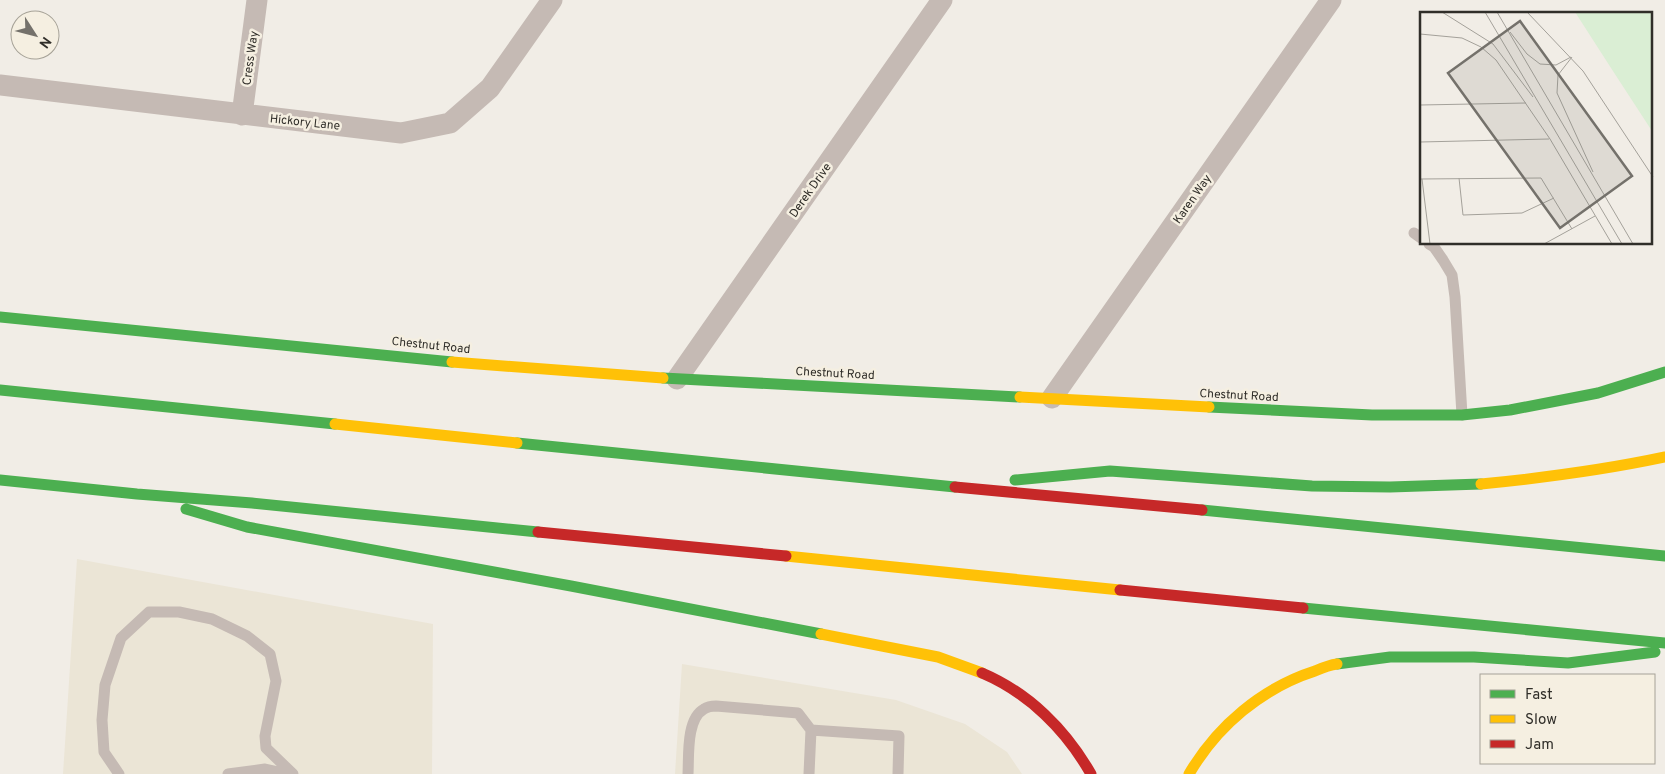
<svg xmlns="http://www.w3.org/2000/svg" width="1665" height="774" viewBox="0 0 1665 774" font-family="Overpass,sans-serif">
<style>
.built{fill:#ebe5d6}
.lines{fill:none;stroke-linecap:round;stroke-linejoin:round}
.lane{stroke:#c5bab4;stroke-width:11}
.street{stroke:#c5bab4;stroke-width:21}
.fast{stroke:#4caf50;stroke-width:11}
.slow{stroke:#ffc107;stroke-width:11}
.jam{stroke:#c62828;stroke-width:11}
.labels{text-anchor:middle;stroke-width:5;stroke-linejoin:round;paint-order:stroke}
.street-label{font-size:12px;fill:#302e29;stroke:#f5efe1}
.inset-road{fill:none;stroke:#a4a19a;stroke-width:1}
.view{fill:#74716b;fill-opacity:0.15;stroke:#74716b;stroke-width:2.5}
.inset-edge{fill:none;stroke:#302e29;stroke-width:2.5}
</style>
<rect width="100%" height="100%" fill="#f1ede6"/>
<!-- built -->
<path class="built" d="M77,559L433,624L432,774H63Z
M682,664L896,700L965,724L1007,752L1022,774H675Z"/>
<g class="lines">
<!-- lane -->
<path class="lane" d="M1414,233L1421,238
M1429,244L1434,247L1443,260L1452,275L1455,297L1462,415
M119,774L104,752L102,720L105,685L121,638L149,612H179L212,619L247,636L270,654L276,681L265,736L266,748L293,774
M228,774L265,769L288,774
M688,774C689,756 686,719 704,709C707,707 713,706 716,706L798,713L811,730
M809,774L811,730L899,736L898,774"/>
<!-- street -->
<path class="street" d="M0,85L401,133L450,123L490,88L552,0
M242,115L257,0
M677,379L942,0
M1052,398L1331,0"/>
<!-- fast -->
<path class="fast" d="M0,317L452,362
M663,378L1020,397
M0,390L335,424
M1209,407L1372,415H1462L1510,410L1598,393L1665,372
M517,443L955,487
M0,480L137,494L252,503L538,532
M1015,480L1110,471L1312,486L1390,487L1481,484
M186,509L247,527L571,586L821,634
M1202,510L1665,556
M1303,608L1665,643
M1337,664L1390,657H1474L1568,663L1655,652"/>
<!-- slow -->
<path class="slow" d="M452,362L663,378
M1020,397L1209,407
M335,424L517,443
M1481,484C1543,478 1604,470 1665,457
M786,556L1120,590
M821,634L938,657L982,673
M1189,774C1217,726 1262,688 1315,671C1322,668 1329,665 1337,664"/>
<!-- jam -->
<path class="jam" d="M955,487L1202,510
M538,532L786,556
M1120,590L1303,608
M982,673C1029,693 1066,730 1091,774"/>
</g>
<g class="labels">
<!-- street labels -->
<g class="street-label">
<text transform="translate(250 58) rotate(-82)" y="4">Cress Way</text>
<text transform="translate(305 122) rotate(6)" y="4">Hickory Lane</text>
<text transform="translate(810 190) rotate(-55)" y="4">Derek Drive</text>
<text transform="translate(1192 199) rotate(-55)" y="4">Karen Way</text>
<text transform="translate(431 345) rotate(6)" y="4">Chestnut Road</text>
<text transform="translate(835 373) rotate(3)" y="4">Chestnut Road</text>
<text transform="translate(1239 395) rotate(3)" y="4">Chestnut Road</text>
</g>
</g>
<!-- overview -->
<g transform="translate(1420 12)">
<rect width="232" height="232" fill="#f1ede6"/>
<path d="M155,0H232V119L191,56Z" fill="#daeed4"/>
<path class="inset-road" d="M22,0L73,32L113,85M65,0L202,232M77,0L213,232M107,0L163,59L233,165M90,20L107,42L120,52L136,53L151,45M0,22L42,26L61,35L76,48L130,127L192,232M152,45L138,63L137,81L173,160M0,93L106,91M0,130L129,127M39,166L43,203L102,201L134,186M0,167L121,166L152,217M2,167L10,232M124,232L175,204"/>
<path class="view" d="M100,9L212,164L140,216L28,61Z"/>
<rect width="232" height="232" class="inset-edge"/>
</g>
<!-- legend -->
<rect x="1480" y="674" width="175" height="90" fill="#f5efe1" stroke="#a6a297"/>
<rect x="1490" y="690" width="25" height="8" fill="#4caf50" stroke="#a6a297"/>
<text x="1525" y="699" font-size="15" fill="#302e29">Fast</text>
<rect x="1490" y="715" width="25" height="8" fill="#ffc107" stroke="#a6a297"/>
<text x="1525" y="724" font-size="15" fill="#302e29">Slow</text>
<rect x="1490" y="740" width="25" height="8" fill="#c62828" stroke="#a6a297"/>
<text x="1525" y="749" font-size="15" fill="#302e29">Jam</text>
<!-- north arrow -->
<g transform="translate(35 35) rotate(126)"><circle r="24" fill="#f5efe1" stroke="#a6a297"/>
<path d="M0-4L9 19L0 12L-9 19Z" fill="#74716b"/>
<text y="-8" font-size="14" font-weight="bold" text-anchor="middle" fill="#302e29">N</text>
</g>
</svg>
